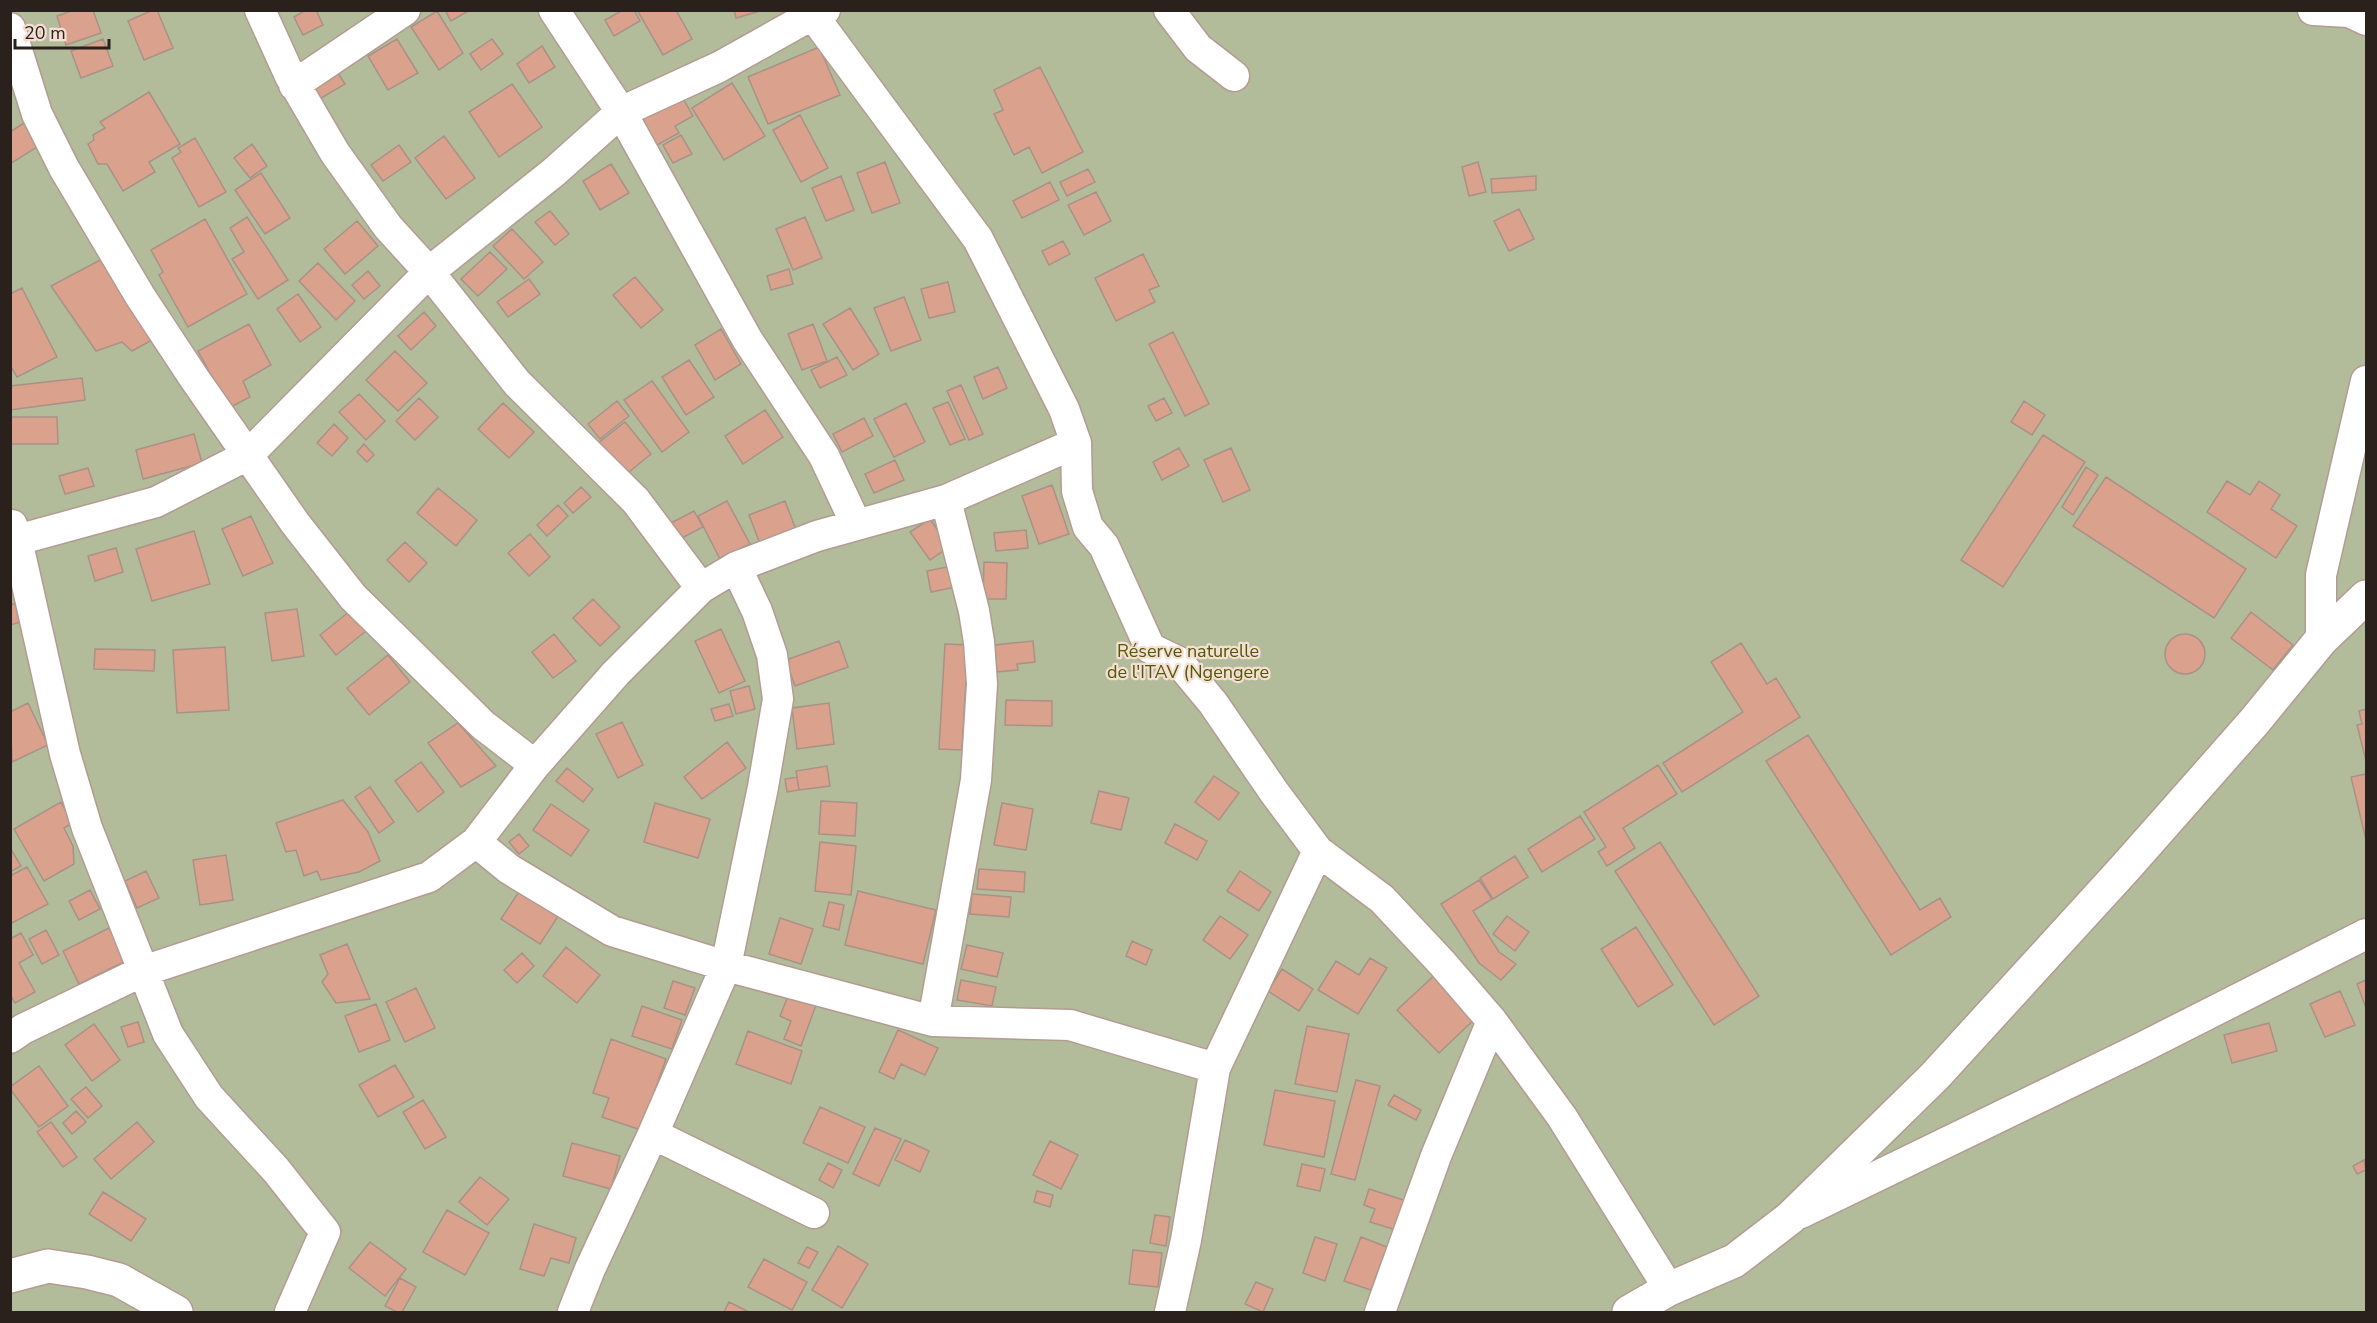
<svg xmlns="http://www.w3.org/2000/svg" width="2377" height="1323" viewBox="0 0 2377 1323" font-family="'Nunito Sans',sans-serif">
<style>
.green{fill:#b2bc9a}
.building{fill:#daa28c;stroke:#a99188;stroke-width:1.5}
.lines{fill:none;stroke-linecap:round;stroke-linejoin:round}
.street-casing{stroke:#b39b92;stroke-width:33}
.secondary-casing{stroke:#b39b92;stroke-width:36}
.street{stroke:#fff;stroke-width:30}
.secondary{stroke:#fff;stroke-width:33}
.labels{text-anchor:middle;stroke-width:4.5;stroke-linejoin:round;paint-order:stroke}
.park-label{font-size:18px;fill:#4b5b04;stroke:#f7ded4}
</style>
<rect width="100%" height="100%" fill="#f7ded4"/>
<!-- green -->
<path class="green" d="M11,11H2366V1312H11Z"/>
<!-- building -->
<path class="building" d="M74,10H93L101,33L66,45L57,16Z
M153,10H157L173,48L144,60L128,21Z
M306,10H316L323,25L303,35L294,17Z
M445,10H470L451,21Z
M623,10H634L640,21L614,36L605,20Z
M637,10H676L692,39L663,55Z
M734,10H764L736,18Z
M437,11L463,53L439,70L411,27Z
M103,39L113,66L81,78L71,51Z
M397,39L418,73L388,90L368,56Z
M492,39L503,54L481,70L470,54Z
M542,46L555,67L529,83L517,64Z
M819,47L840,95L768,124L748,77Z
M1040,67L1083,152L1042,173L1029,147L1014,155L994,114L1003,110L994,90Z
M336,70L345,84L318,100L309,86Z
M732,83L765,136L724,160L692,108Z
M512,84L542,127L499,157L469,112Z
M149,92L180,144L149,162L155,172L123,191L107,164H98L88,144L94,140L93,135L105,128L100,122Z
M681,95L693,116L675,126L679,133L657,145L641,116Z
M800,115L828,168L801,182L773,130Z
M30,119L45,142L10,164V132Z
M681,135L692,154L673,163L663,145Z
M444,136L475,178L446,199L415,158Z
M195,138L226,192L199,207L172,158L181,152L178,148Z
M252,144L267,166L250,178L234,158Z
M399,145L411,162L383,181L371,165Z
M885,162L900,203L872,213L857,173Z
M1478,162L1486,192L1469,196L1462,167Z
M611,164L629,193L600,210L583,181Z
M1088,169L1095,182L1067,196L1060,182Z
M261,173L290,218L265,234L235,190Z
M841,176L854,210L826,221L812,188Z
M1536,176V190L1492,193L1491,179Z
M1050,182L1059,200L1022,218L1013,201Z
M1096,192L1111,221L1084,235L1068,205Z
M1519,209L1534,239L1509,251L1494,221Z
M550,211L569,234L555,245L535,222Z
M247,217L288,280L258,299L232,259L244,252L230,228Z
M805,217L822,258L793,270L776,229Z
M205,219L247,294L188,327L159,275L163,272L151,250Z
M357,221L378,246L345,274L324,249Z
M512,229L543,262L524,279L493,246Z
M1063,241L1070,254L1049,265L1042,251Z
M490,252L507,269L478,296L461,279Z
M1143,254L1159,286L1149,290L1155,302L1116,321L1095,278Z
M102,259L152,340L132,351L122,342L96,351L51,286Z
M318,263L355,301L336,320L299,281Z
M789,269L793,284L771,290L767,276Z
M368,271L380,286L364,299L352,285Z
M635,277L663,310L641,328L613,295Z
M529,279L540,294L508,317L497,302Z
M948,282L955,312L929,318L921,289Z
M22,288L57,357L17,377L10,365V294Z
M298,294L321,327L300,342L277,309Z
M904,297L921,340L891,351L874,308Z
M850,308L879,354L853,370L823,324Z
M424,312L436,326L411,350L398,336Z
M249,324L271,365L243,381L250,397L229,408L198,351Z
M813,324L827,361L802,370L788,334Z
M721,329L741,364L715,380L695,345Z
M1173,332L1209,404L1185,416L1149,344Z
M395,351L427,383L398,411L366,380Z
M837,357L847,375L820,388L811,370Z
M689,360L714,397L686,415L662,377Z
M998,367L1007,388L983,399L974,377Z
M82,378L85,400L10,410V386Z
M652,381L689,432L662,452L624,400Z
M961,385L983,434L969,440L947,391Z
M359,394L385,421L366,440L339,412Z
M419,398L438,417L415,440L396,421Z
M1164,398L1172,413L1156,421L1148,406Z
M617,401L629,416L600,439L588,424Z
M2024,401L2045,415L2032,435L2011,422Z
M948,402L965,439L950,445L933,408Z
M503,403L534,432L509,458L478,429Z
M906,403L925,442L894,457L874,419Z
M765,410L783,437L743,464L725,436Z
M10,417H57L58,444H10Z
M864,418L873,436L842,452L833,434Z
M625,422L651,454L623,477L597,444Z
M334,424L348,438L332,456L317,443Z
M194,434L202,463L143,479L136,450Z
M2043,435L2085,462L2003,587L1961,560Z
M364,444L374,455L367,462L357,452Z
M1179,448L1189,466L1162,480L1153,462Z
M1231,448L1250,490L1223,502L1204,460Z
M895,460L904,480L874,493L865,474Z
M2086,467L2098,475L2073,515L2062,507Z
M88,468L94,486L65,494L59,476Z
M2106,477L2246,569L2214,618L2073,526Z
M2227,481L2250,495L2259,481L2280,495L2271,509L2297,526L2276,558L2207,512Z
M1052,485L1069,534L1039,544L1022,496Z
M581,487L591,497L573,513L564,503Z
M438,488L477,520L456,546L417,513Z
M727,501L750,544L720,559L698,516Z
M785,501L798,535L762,549L749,515Z
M558,505L568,516L547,536L537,525Z
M694,511L703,527L678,540L669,524Z
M251,516L273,563L243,576L222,529Z
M930,519L949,547L930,560L910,532Z
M1026,530L1028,548L996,551L994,533Z
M194,531L210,584L152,601L136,549Z
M530,534L550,557L529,576L508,553Z
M405,542L427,563L409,582L387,560Z
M116,548L123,572L95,581L88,556Z
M984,562L1007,563L1006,599H983Z
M952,566L956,587L931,592L927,571Z
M593,599L620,627L600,646L573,618Z
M21,602L27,620L10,625V605Z
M297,609L304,656L272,661L265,613Z
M350,611L366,631L336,655L320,635Z
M2251,612L2293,645L2273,670L2231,638Z
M721,629L745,681L719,693L695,641Z
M554,634L576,661L553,678L532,652Z
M2165 654a20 20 0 1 1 40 0a20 20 0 1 1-40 0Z
M839,641L848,667L795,686L786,660Z
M1033,641L1035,662L1017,664L1018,670L997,672L994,645Z
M1741,643L1767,684L1776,678L1800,717L1682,792L1663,763L1743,712L1711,662Z
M945,644L968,645L962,750L939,749Z
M225,647L229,710L177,713L173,650Z
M95,649L155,650L154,671L94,669Z
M388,655L410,682L369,715L347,688Z
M749,686L755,709L736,714L730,691Z
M1006,700L1052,701V726L1005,725Z
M28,703L48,745L12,762L10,712Z
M829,703L834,744L797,749L792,708Z
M729,704L733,716L715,721L711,709Z
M2366,709V761L2357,725L2362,724L2359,711Z
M622,722L643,765L618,778L596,734Z
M458,723L496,766L461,787L428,743Z
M1808,735L1920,910L1940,898L1951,917L1891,955L1766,761Z
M727,742L746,768L702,799L684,777Z
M421,762L444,792L418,812L395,781Z
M1658,765L1677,794L1623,828L1635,848L1607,866L1598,852L1606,847L1584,812Z
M827,766L830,786L799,790L796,771Z
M567,768L593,789L583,802L556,781Z
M2366,774V840L2351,777Z
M1214,776L1239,793L1219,820L1195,802Z
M797,777L799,790L787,792L785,779Z
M370,787L394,822L379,833L355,797Z
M1099,791L1129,798L1121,830L1091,823Z
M343,800L368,832L380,861L359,872L321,880L317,871L304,876L296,850L286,852L276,823Z
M821,801L857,803L855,836L819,834Z
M61,802L72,823L64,828L73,846L74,864L44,881L14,829Z
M655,803L710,819L698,858L644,842Z
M1002,803L1033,809L1026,850L994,845Z
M551,804L589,830L571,856L533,830Z
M1580,816L1595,839L1542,872L1528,849Z
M1175,824L1207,841L1197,860L1165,843Z
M519,834L529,846L519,854L509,842Z
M820,842L856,846L851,895L815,891Z
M1660,842L1759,996L1714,1025L1615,871Z
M12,851L21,866L10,872V852Z
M226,855L233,900L200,905L193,860Z
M1515,856L1528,877L1493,899L1480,878Z
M27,867L48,904L10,924V876Z
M979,869L1025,872L1024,892L977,889Z
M146,871L159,898L137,908L125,881Z
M1240,871L1271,892L1259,911L1227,891Z
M1479,880L1492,899L1473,911L1499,952L1516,964L1501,980L1479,963L1441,904Z
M90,890L100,909L79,920L69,901Z
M520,890L559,915L540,944L501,919Z
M858,891L936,910L923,964L845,945Z
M972,894L1011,897L1009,917L970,914Z
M829,902L844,905L839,930L823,926Z
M1220,916L1248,935L1230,959L1203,940Z
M1507,916L1529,932L1515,951L1493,934Z
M780,918L813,929L801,964L769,954Z
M1636,927L1673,985L1638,1007L1601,949Z
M109,928L126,961L79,984L63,951Z
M46,930L59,955L42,964L29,939Z
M21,933L33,955L19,963L35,992L15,1003L10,994V939Z
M1132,941L1152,950L1146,965L1126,956Z
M347,944L370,999L336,1003L322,982L328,974L320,955Z
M967,945L1003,953L997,977L961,969Z
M566,947L600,975L577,1003L543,976Z
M522,953L534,966L517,983L504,970Z
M1370,958L1387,968L1358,1014L1318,990L1336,961L1359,975Z
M1282,969L1313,989L1299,1011L1268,991Z
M1438,972L1479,1015L1439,1053L1397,1010Z
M961,980L996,987L992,1006L957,1000Z
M2366,980V1008L2357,984Z
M673,981L695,988L685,1015L664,1008Z
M416,988L435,1028L405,1042L386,1002Z
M2340,991L2355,1025L2325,1037L2310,1004Z
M788,996L816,1005L801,1046L784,1039L791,1021L780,1016Z
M376,1004L390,1040L359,1052L345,1016Z
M642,1006L682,1020L672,1049L632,1036Z
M138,1022L144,1042L128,1047L121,1027Z
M2269,1023L2277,1051L2232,1063L2224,1035Z
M94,1024L120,1060L92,1081L65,1045Z
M1307,1026L1349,1034L1337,1092L1295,1084Z
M898,1030L938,1048L925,1075L901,1064L894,1079L879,1072Z
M748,1031L802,1051L791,1084L736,1064Z
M611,1039L666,1059L641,1130L602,1117L609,1098L593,1093Z
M395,1065L414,1097L378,1117L359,1085Z
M39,1066L68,1106L39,1127L10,1089V1087Z
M1356,1080L1380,1086L1355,1180L1331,1174Z
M86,1087L102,1106L88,1118L71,1099Z
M1275,1090L1335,1101L1324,1157L1264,1145Z
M1394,1095L1421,1110L1416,1120L1388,1105Z
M423,1100L446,1137L425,1149L403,1112Z
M820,1107L865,1127L848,1163L803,1143Z
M76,1111L86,1122L72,1134L63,1123Z
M51,1122L77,1157L63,1167L37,1132Z
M137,1122L154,1142L111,1179L94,1159Z
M875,1128L901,1139L879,1186L853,1174Z
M905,1140L929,1151L920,1172L895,1160Z
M1050,1141L1078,1155L1061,1189L1033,1175Z
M572,1143L620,1156L611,1189L563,1176Z
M2364,1160L2366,1170L2357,1174L2353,1166Z
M828,1163L842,1170L833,1188L819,1180Z
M1302,1164L1325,1169L1320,1191L1297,1186Z
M480,1177L509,1199L487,1225L459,1202Z
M1369,1189L1413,1203L1403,1232L1370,1222L1375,1209L1364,1205Z
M1037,1191L1053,1195L1050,1207L1034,1202Z
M103,1192L146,1219L131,1241L89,1214Z
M447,1210L489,1233L465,1275L423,1252Z
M1155,1215L1170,1217L1166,1246L1150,1243Z
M534,1224L576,1238L569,1263L551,1258L544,1276L520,1269Z
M1315,1237L1337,1244L1325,1281L1303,1273Z
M1361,1237L1387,1247L1371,1290L1344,1281Z
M370,1242L406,1269L385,1296L349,1268Z
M838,1246L868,1264L842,1308L812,1290Z
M807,1247L818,1252L809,1268L798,1263Z
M1133,1250L1162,1253L1158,1287L1129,1284Z
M764,1259L807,1282L792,1310L748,1287Z
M400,1278L416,1287L402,1312H397L385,1306Z
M1256,1282L1273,1289L1263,1312L1245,1304Z
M729,1302L749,1312H724Z"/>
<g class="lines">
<!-- street casing -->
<g class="street-casing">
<path id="street" d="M260,10L290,76L335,153L388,227L429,272L517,383L636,501L701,588
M554,10L621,112L747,339L824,456L856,524
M809,10L978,239L1064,409L1076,443L1077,491L1088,527L1104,546L1150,648L1179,662L1213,703L1274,792L1318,851L1382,899L1442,963L1492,1021L1562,1117L1669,1289
M1169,10L1198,48L1234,76
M2313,10L2349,12L2366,20
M10,28L37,114L64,168L140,296L194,378L295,523L353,597L483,725L535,765
M294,85L405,10
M12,525L17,540L65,754L87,828L168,1034L209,1097L276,1170L325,1232L290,1312
M10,545L17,540L156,502L248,455L429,272L554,172L621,112L719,67L812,15L825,10
M2321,640V575L2366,381
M476,842L509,869L612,931L726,966L933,1021L1070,1025L1215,1068
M933,1021L976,780L982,684L979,642L974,611L946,500
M10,1038L23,1029L143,971L429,877L476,842L535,765L616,673L701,588L736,567L817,536L946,500L1076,443
M653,1134L814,1213
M1801,1213L2141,1048L2366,934
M573,1312L590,1269L653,1134L726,966L763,787L778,699L772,655L757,611L736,567
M1170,1312L1186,1240L1215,1068L1318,851
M1380,1312L1436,1156L1492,1021"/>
</g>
<!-- secondary casing -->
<g class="secondary-casing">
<path id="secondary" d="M10,1276L48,1266L87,1272L119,1280L176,1312
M1629,1312L1669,1289L1734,1261L1790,1218L1935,1076L2126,867L2254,722L2321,640L2366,597"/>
</g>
<!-- street -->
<use href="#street" class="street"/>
<!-- secondary -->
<use href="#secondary" class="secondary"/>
</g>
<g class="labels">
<!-- park labels -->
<g class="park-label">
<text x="1188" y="657">Réserve naturelle<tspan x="1188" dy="21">de l'ITAV (Ngengere</tspan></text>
</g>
</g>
<!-- border -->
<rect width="2377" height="1323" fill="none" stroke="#2a211d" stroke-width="24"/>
<!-- scale -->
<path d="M15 39v9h94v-9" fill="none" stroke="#2a211d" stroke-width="3"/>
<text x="24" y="39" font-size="18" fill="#2a211d" stroke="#f7ded4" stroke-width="4.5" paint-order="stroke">20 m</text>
</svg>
